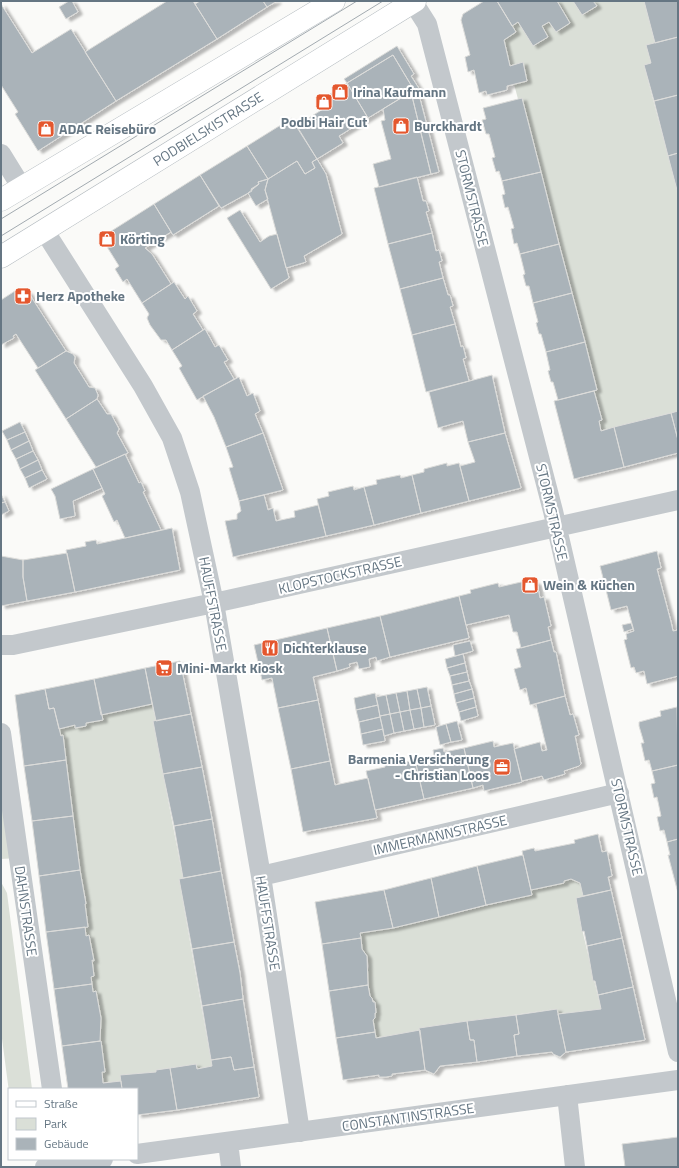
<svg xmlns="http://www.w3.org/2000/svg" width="679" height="1168" viewBox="0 0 679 1168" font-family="'Titillium Web',sans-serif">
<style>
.green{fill:#dadfd7}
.building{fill:#aab3b9;stroke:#dcdcda;filter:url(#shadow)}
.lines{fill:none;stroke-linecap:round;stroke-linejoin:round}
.secondary-casing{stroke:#b3babf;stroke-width:23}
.minor{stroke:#c3c8cc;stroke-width:20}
.secondary{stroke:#fff;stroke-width:22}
.tram{stroke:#a2aab0;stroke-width:1}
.labels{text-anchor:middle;stroke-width:4;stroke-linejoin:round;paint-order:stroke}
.poi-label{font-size:14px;font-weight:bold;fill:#657683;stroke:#fff;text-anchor:start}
.street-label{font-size:14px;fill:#657683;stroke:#fff}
</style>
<defs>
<filter id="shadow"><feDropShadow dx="4.5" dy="2.5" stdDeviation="1" flood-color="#0004"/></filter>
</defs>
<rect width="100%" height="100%" fill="#fafaf8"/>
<!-- green -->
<path class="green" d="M557,1H573L582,15L596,6L593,1H644L655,43L646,45L651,63L644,65L678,194V411L601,431L599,421L602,420L594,391L597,390L522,98L518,99L514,84L527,81L523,62L510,66L504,40L516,32L512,26L518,22L533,46L548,37L542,26L549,22L556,32L570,23Z
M152,704L156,721H153L183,878L179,879L212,1066L197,1069L196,1064L156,1070V1072L120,1075L121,1081L103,1083L102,1072H105L99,1034L101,1033L96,991L93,992L91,977L94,976L92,960H94L89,935L86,936L85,904L86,903L85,893H83L63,736H61L59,729L75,725V728L86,726V723L103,720L101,715Z
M1,733L18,858L1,859Z
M571,879L580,883L583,896L576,898L579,911L578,912L601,1009L558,1014L556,1009L420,1028V1030L376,1038L373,1020L376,1013L375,1002L370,996L367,974L369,966L367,956L362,949L360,933L393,928L531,895V890L564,883V881Z
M1,882L7,893L32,1089H9V1092L1,1031Z"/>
<!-- building -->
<path class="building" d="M69,1H72L78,12L66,19L59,7Z
M167,1H193L217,39L116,101L85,52Z
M200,1H263L267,7L217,39L195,4Z
M263,1H277L267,7Z
M484,1H497L516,32L504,40L510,66L523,62L527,81L507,86V90L487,95L486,91L479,93L474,70L468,72L465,57L470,55L461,20L463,14Z
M497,1H557L570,23L556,32L549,22L542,26L548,37L533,46L518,22L512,26Z
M573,1H593L597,6L582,15Z
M644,1H678V37L655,43Z
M1,4L32,53L71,29L116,101L38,151L15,114L18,112L1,85Z
M678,37V95L654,101L644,65L651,63L646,45Z
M397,46L414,74L411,76L420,90L418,91L439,172L431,174L411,92L414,90L393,55L347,83L344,79Z
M393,55L414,90L368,118L347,83Z
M347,83L368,118L339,136L343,143L317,159L296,126L323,109L318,102Z
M411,92L431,174L379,187L373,164L391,159L381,121L385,120L383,109Z
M678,95V153L668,156L654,101Z
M522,98L541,172L502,181L499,171L496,172L492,158L495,157L489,134H486L482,120L486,119L483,108Z
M292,118L317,159L312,162L315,168L305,174L297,161L268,179L247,146Z
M247,146L268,179L258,182L259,184L251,189L252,191L221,208L200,175Z
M678,153V194L668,156Z
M317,159L326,174L342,234L304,256L306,262L286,268L265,190L268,179L297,161L305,174L315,168L312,162Z
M541,172L559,244L520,254L517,243L514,244L511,229L514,228L508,207L505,208L502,195L505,194L502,181Z
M200,175L219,206L173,235L154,204Z
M417,177L423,201H426L429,211L426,212L432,233L388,244L374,188Z
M268,179L265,190L268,199L256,206L248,193L259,184L258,182Z
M154,204L171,232L145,248L152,254L171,284L142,303L127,279L123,282L115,269L119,266L104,242L105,235Z
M240,210L260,242L269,236L277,234L289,278L271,289L227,218Z
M432,233L436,251L439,250L442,261L439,262L443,278L400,289L388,244Z
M559,244L572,293L533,303L529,286H526L523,275L525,274L520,254Z
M443,278L448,295H450L453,306L450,307L455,324L412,335L400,289Z
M174,282L185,299L188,296L197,311L193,314L203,330L172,350L166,340H161L150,325L147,318L149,314L142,303Z
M18,289L28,292L66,351L38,368L16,334L13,336L14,338L1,345V300Z
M572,293L585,342L546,352L541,334H539L536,323L538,322L533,303Z
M455,324L461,347L463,346L466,358L463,359L469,381L426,392L412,335Z
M205,329L215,347L219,345L228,360L224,362L234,379L197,400L179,368L182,366L172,350Z
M585,342L597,390L558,400L553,382H551L548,371L550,370L546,352Z
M66,351L73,354L75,357L74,363L89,387L95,388L98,395L97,399L66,419L35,370Z
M492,375L505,433L468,442L463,421L438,428L429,392Z
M239,377L247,396L253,393L260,411L255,414L263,433L226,447L214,417L203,396Z
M594,391L602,420L599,421L601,431L614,427L624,467L574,479L554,401Z
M97,399L107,414H111L119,429L117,433L128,453L96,467L66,419Z
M678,411V440L671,413Z
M671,413L678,440V453L624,467L614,427Z
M20,422L25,432L7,440L2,431Z
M25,432L29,441L11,450L7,440Z
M263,433L283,490L239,501L229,468L233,467L226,447Z
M505,433L521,488L469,501L460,466L475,462L468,442Z
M29,441L33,451L16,459L11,450Z
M33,451L38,460L20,469L16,459Z
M125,454L139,483L141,482L145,491L143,492L161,530L125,538L117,520L114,522L102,496L105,494L93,469Z
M38,460L42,470L25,478L20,469Z
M447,463V466L459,463L469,501L421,513L412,475L424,472V469Z
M93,469L102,488L73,501L75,516L60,519L55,496L51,489Z
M42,470L47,479L29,488L25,478Z
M400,475L401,478L412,475L421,513L374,525L364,487L377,484L376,480Z
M353,486L354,490L364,487L374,525L326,536L317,499L329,496L328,492Z
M1,494L5,502L1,503Z
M264,495L268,510L273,508L276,521L295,517L294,511L318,505L326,536L233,557L225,521L237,519V514L241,511L239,501Z
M5,502L9,511L1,515V503Z
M172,528L180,570L75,592L66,550L86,546L85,542L96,540L97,544Z
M657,551L661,568L657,569L671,622L673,631L678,630V676L647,684L644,671L636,673L634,667L631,668L624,640L627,639L626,634L634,631L627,606L611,610L600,566Z
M67,553L75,592L27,601L23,577V560Z
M1,556L23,560V577L27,601L1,606Z
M530,580L537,583L540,598L544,597L551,626L548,627L551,640L521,648L517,632H513L509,615L466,625L459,596L471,593L470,590L498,583L499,587Z
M459,596L469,638L390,657L380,616Z
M380,616L390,657L377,661L376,657L369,659L370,667L359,669L357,662L349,664L350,667L337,671L327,628Z
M631,623L633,629L624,632L622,625Z
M327,628L337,671L313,677L318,700L278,708L272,678L262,680L254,645Z
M551,640L554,652H556L565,696L530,705L526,688L520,690L514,669L521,667L516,649Z
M470,641L473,651L455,656L453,645Z
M463,654L465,663L447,668L445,659Z
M180,661L191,714L156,721L145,668Z
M465,663L467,672L450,676L447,668Z
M145,668L152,704L101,715L94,679Z
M467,672L469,681L452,685L450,676Z
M94,679L103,720L86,723V726L75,728V725L59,729L54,708L49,709L45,689Z
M469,681L472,689L454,694L452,685Z
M427,687L431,706L421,708L417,689Z
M45,689L49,709L54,708L61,736L63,735L66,760L24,766L15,695Z
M417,689L421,708L410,710L407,691Z
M472,689L474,698L456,703L454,694Z
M407,691L410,710L400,712L396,693Z
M375,693L378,705L356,710L354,698Z
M396,693L400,712L390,714L386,695Z
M386,695L390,714L380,716L376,697Z
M565,696L570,715L573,714L579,735L575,736L581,764L579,766L564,771L565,774L544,780L542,776L522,781L514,749L540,742L542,751L547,750L536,704Z
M474,698L476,707L459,712L456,703Z
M318,700L330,761L291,769L278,708Z
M378,705L380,717L359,722L356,710Z
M431,706L435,725L424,727L421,708Z
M476,707L478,716L461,721L459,712Z
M677,707L678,765L652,771L649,760L645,761L641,743H644L639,726V722L661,716L660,711Z
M421,708L424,727L414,729L410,710Z
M410,710L414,729L404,731L400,712Z
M400,712L404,731L394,733L390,714Z
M191,714L202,767L163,774L153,721Z
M390,714L394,733L384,736L380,716Z
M380,717L383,729L361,734L359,722Z
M457,721L462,740L451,742L446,724Z
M446,724L451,742L440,745L436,727Z
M383,729L385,741L363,745L361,734Z
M493,741L494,747L513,743L522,782L484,791L483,785L473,788L464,748Z
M443,748L444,752L464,748L473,788L424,799L415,760L434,755L433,750Z
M66,760L73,816L32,821L24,766Z
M395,760L396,764L415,760L424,799L375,810L366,771L385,767V763Z
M330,761L335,785L368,778L377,818L303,832L291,769Z
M678,765V839L667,842L664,830L660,831L657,817L661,816L657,797L654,798L651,784L655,783L652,771Z
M202,767L212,819L174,826L163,774Z
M73,816L80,870L39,876L32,821Z
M212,819L221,871L183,878L174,826Z
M598,834L602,852L607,851L612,876L608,877L611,890L583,896L580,883L571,879L564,881V883L531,890L522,851L534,848L535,851L575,843L574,840Z
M678,839V893L668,855H670L667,842Z
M523,855L532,895L486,905L477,866Z
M477,866L486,905L439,917L431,878Z
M80,870L86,904H85L88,927L46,932L39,876Z
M221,871L234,942L192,949L179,879Z
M431,878L439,917L393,928L384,890Z
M384,890L393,928L360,933L361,938L322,944L315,902Z
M611,890L622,938L587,946L584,931L582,932L576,898Z
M85,927L86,936L89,935L94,961L92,960L94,976L91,977L92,984L54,989L46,932Z
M361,938L362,949L367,956L368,985L329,991L322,944Z
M622,938L633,987L598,995L595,981H593L587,946Z
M234,942L240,973L243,999L202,1006L192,949Z
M92,984L93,992L96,991L101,1018L100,1041L62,1046L54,989Z
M368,985L370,996L372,998L373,1002H375L376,1013H375V1018L373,1020L375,1032L336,1038L329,991Z
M633,987L645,1040L566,1052L558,1014L601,1009L598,995Z
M243,999L254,1067L234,1070L231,1057L211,1060L202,1006Z
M557,1009L566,1052L560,1057L553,1054L552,1052L517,1056L514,1035L519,1034L516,1015Z
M516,1015L519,1034L514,1035L517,1056L477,1062L474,1040H470L467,1021Z
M467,1021L470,1040H474L477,1062L440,1066L434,1074L425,1070L419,1028Z
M420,1030L425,1070L392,1074V1076L386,1077H379V1075L343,1080L336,1038L375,1032L376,1038Z
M101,1041L105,1072H102L103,1083L121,1081L122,1089H68L62,1046Z
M231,1057L234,1070L254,1067L259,1097L177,1110L170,1068L196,1064L197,1069L212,1066L211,1060Z
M170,1068L177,1110L137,1115V1089H122L120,1075L156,1072V1070Z
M678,1137V1167H625L622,1144Z"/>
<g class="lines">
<!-- secondary casing -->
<g class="secondary-casing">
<path id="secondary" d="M1,200L334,1
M1,257L415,1"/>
</g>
<!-- minor -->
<path class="minor" d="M413,2L427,24L553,511L678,1052
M1,154L22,188
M44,230L143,386L172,438L190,492L214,603L261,876L300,1132
M1,645H13L214,603L678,500
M1,733L52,1089
M261,876L619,793
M567,1095L575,1167
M228,1142L231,1167
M137,1154L678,1080
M45,1167L103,1159"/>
<!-- secondary -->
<use href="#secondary" class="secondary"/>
<!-- tram -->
<path class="tram" d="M1,219L357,1
M1,236L383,1"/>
</g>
<!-- icons -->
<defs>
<g id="shop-square" transform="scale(0.9)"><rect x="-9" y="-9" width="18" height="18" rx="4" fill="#e4572e" stroke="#fff"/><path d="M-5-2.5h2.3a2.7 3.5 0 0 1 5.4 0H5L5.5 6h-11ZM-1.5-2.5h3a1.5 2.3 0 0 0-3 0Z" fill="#fff"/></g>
<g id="pharmacy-square" transform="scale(0.9)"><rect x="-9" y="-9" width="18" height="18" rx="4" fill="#e4572e" stroke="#fff"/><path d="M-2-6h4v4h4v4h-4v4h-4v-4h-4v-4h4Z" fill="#fff"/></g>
<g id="restaurant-square" transform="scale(0.9)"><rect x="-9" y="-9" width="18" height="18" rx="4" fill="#e4572e" stroke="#fff"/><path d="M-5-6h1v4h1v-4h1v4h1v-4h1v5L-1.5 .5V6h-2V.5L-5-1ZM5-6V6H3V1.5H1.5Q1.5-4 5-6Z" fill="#fff"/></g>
<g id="supermarket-square" transform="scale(0.9)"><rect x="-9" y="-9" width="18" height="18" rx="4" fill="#e4572e" stroke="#fff"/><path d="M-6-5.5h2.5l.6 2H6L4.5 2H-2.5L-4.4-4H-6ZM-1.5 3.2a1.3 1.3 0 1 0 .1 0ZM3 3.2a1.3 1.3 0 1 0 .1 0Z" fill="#fff"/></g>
<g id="office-square" transform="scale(0.9)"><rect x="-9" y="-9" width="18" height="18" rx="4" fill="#e4572e" stroke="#fff"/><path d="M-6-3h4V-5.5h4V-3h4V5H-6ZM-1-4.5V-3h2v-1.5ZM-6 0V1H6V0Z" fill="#fff"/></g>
</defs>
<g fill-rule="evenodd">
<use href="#shop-square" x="340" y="92"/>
<use href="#shop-square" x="324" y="102"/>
<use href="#shop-square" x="401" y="126"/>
<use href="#shop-square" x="46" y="129"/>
<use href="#shop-square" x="107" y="239"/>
<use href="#pharmacy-square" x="23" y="296"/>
<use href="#shop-square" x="530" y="585"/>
<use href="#restaurant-square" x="270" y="648"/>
<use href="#supermarket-square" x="164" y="668"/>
<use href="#office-square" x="502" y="767"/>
</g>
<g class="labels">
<!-- poi labels -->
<g class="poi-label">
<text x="353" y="97">Irina Kaufmann</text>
<text x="324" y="127" text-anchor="middle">Podbi Hair Cut</text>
<text x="414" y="131">Burckhardt</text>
<text x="59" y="134">ADAC Reisebüro</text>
<text x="120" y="244">Körting</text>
<text x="36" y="301">Herz Apotheke</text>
<text x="543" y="590">Wein &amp; Küchen</text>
<text x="283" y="653">Dichterklause</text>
<text x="177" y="673">Mini-Markt Kiosk</text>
<text x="489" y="764" text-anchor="end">Barmenia Versicherung<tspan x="489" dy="16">- Christian Loos</tspan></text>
</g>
<!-- street labels -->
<g class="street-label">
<text transform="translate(208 129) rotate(-32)" y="5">PODBIELSKISTRASSE</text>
<text transform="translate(472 198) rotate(76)" y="5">STORMSTRASSE</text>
<text transform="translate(552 512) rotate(77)" y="5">STORMSTRASSE</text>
<text transform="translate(340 575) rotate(-13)" y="5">KLOPSTOCKSTRASSE</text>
<text transform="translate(213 604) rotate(79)" y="5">HAUFFSTRASSE</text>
<text transform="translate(627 827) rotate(77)" y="5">STORMSTRASSE</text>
<text transform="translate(440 835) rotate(-13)" y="5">IMMERMANNSTRASSE</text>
<text transform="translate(26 911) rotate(82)" y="5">DAHNSTRASSE</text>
<text transform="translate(268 923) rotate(81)" y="5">HAUFFSTRASSE</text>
<text transform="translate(408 1117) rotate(-8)" y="5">CONSTANTINSTRASSE</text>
</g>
</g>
<!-- border -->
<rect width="679" height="1168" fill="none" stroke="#657683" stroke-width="4"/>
<!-- legend -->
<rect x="8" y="1088" width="130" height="72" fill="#ffffff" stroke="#c1c8cd"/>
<rect x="16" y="1101" width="20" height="6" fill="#ffffff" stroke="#c1c8cd"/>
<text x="44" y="1108" font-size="12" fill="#657683">Straße</text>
<rect x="16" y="1118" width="20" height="12" fill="#dadfd7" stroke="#c1c8cd"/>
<text x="44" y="1128" font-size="12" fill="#657683">Park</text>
<rect x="16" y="1138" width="20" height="12" fill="#aab3b9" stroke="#c1c8cd"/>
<text x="44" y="1148" font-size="12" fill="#657683">Gebäude</text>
</svg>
